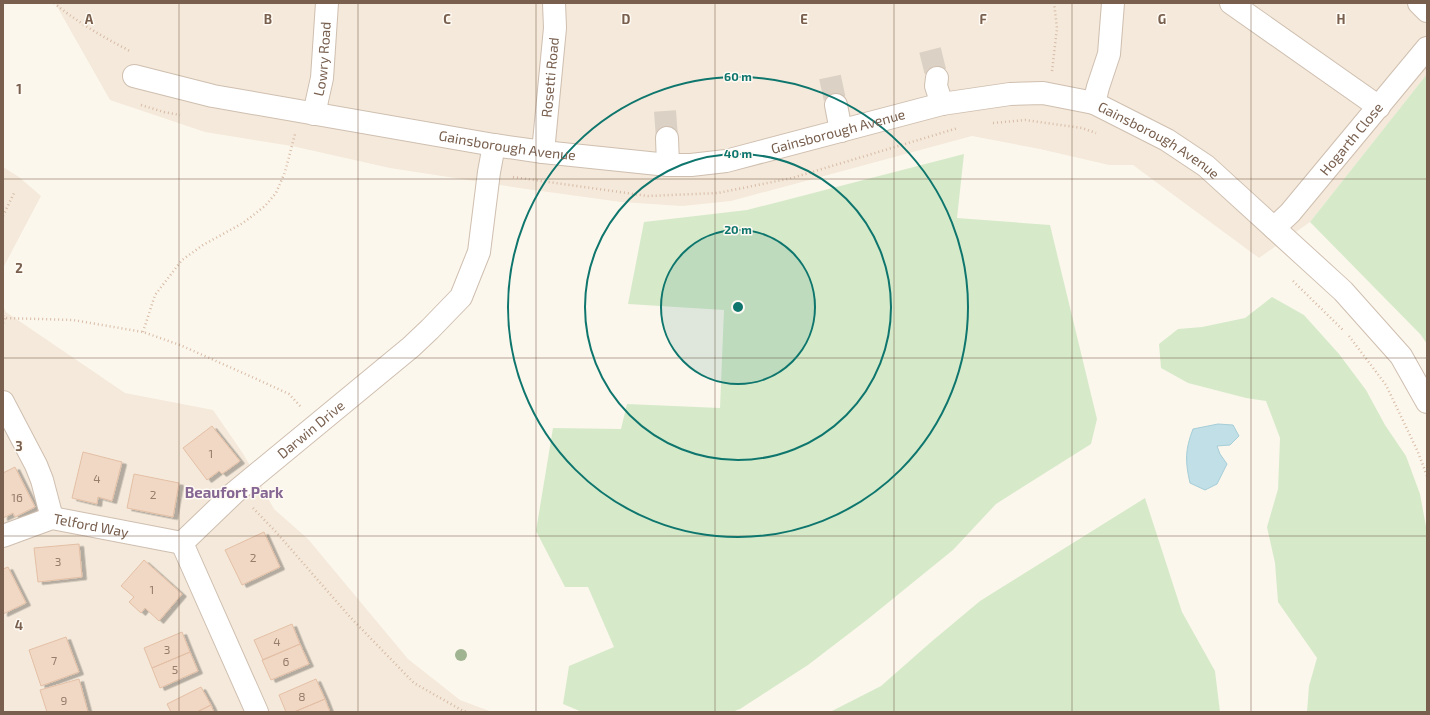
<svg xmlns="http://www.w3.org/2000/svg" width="1430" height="715" viewBox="0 0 1430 715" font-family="'Exo 2',sans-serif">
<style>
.residential{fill:#f4e9da}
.green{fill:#d6eaca}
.water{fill:#c0dfe6;stroke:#a6ced8}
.building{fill:#f1d8c4;stroke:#e3bfa5;filter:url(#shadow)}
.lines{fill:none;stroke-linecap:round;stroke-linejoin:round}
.minor-tunnel{stroke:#dbd1c4;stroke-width:22;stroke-dasharray:22 11;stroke-linecap:butt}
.minor-casing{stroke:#cfbfb0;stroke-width:24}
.path{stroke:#d7bba6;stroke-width:2.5;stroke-dasharray:1 3;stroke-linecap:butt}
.minor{stroke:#fff;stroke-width:22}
.tree{fill:#a0b491}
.grid{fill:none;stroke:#785f4e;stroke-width:1;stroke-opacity:0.55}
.ring{fill:none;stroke:#0f766e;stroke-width:2}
.labels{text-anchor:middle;stroke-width:3;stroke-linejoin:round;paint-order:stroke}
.number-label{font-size:12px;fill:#967d6c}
.street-label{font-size:14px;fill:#785f4e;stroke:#fffaf3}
.neighbourhood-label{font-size:15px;font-weight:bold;fill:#866693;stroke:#fffaf3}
.grid-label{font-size:13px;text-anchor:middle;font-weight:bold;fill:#785f4e;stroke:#fffaf3;stroke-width:3;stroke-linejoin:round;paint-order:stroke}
.centre{fill:#0f766e;stroke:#fffaf3;stroke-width:2}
.ring-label{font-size:12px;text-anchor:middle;font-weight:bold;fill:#0f766e;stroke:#fffaf3;stroke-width:3;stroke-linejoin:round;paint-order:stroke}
</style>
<defs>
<filter id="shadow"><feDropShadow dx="4.5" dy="2.5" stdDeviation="0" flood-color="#0004"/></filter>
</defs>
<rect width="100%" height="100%" fill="#fcf7ec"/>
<!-- residential -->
<path class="residential" d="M55,3H1427V74L1310,222L1259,258L1133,165H1109L1040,149L972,136L731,201L682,206L621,202L519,188L390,168L292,146L205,132L110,100Z
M3,167L19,177L41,196L3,268Z
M3,306L6,312L125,393L213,410L244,455L274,509L308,539L408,659L460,700L492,712H3V518L13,513L15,517L35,507L15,467L3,473Z"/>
<!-- green -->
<path class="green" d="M1427,74V344L1421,335L1310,222Z
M964,154L957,218L1050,225L1097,419L1091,444L996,504L953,550L868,619L808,665L740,709L732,712H582L563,704L569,666L614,647L588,587H565L536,531L553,428L621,429L627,404L720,408L724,310L628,304L644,222L747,210Z
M1272,297L1304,315L1339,354L1366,390L1385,425L1406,456L1420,494L1427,532V712H1307L1309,686L1317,658L1278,602L1275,563L1267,527L1278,489L1280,438L1266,401L1246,398L1188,383L1161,368L1159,344L1178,329L1202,327L1245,318Z
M1145,498L1182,612L1215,671L1220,712H830L881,686L931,642L980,601Z"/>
<!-- water -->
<path class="water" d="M1218,424L1233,425L1239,436L1230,445L1217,446L1220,454L1227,464L1217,484L1205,490L1190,483C1185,461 1185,450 1193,429Z"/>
<!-- building -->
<path class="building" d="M212,426L240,461L222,474L219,471L207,480L183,448Z
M83,452L122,462L112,501L98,497L97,504L72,498Z
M15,467L35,507L15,517L13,513L3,518V473Z
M134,474L179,483L173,517L127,508Z
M264,532L280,567L242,585L225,550Z
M79,544L82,577L38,582L34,548Z
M144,560L182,594L159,621L145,608L141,613L129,602L134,597L121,586Z
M8,567L26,603L3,614V569Z
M292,624L300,644L263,660L254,640Z
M182,632L190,652L152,668L144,648Z
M66,637L79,672L41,686L29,650Z
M300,644L309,664L271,680L262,660Z
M190,652L198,671L160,688L152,668Z
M79,679L88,712H47L40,690Z
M316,679L325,699L294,712H286L279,695Z
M201,687L211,705L197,712H171L167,704Z
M325,699L330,712H294Z
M211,705L214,712H197Z"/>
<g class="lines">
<!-- minor-tunnel -->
<path class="minor-tunnel" d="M930,50L937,78
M830,77L836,105
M665,111L667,138"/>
<!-- minor casing -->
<g class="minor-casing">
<g id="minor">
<path d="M1231,3L1379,107"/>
<path d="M1419,3L1427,11"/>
<path id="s1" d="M134,76L213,96L494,145L543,152L668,165H691L726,161L942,104L1010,94L1043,93L1094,103L1167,140L1206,166L1343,291L1401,356L1427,402"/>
<path d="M937,78L936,86L942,104"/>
<path d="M1094,103L1098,87L1109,54L1113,3"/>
<path d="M836,105L841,131"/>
<path id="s2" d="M314,114L322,78L327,3"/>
<path d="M667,138L668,165"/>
<path id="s3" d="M543,152L555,28L554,3"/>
<path id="s4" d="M1274,228L1290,213L1427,48"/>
<path d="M3,402L36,465L42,480L52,518"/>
<path id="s5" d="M3,536L52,518L182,543"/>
<path id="s6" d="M182,543L234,493L411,347L430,329L461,297L479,252L489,172L494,145"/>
<path d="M182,543L257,712"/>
</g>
</g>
<!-- path -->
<path class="path" d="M54,3C77,22 103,37 130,51
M1052,71L1057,28L1054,3
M141,105L164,112L180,115
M993,123L1025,120L1082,128L1096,133
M513,177L648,196L718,193L792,178L958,128
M3,216L14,193
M1293,281L1344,331
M3,316L5,318L73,320L143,332L180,345L252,377L289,394L301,407
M3,323L5,318
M143,332L155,295L182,260L203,245L243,223L265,206L276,193L285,172L295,134
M1349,336L1386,385L1418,452L1427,476
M253,508L276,532L350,617L414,683L463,711L468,712"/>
<!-- minor -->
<use href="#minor" class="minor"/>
</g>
<!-- trees -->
<circle class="tree" cx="461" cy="655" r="6"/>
<!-- grid -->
<path class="grid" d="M179,3V712M358,3V712M536,3V712M715,3V712M894,3V712M1072,3V712M1251,3V712M3,179H1427M3,358H1427M3,536H1427"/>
<!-- distance rings -->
<circle cx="738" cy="307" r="77" fill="#0f766e" fill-opacity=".12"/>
<g class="ring">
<circle cx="738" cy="307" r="77"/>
<circle cx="738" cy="307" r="153"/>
<circle cx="738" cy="307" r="230"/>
</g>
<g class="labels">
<!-- number labels -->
<g class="number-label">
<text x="211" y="458">1</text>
<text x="97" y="483">4</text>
<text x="153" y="499">2</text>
<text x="17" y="502">16</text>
<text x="253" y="562">2</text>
<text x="58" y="566">3</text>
<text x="152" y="594">1</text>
<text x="277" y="646">4</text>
<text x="167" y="654">3</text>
<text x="54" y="665">7</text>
<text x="286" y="666">6</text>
<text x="175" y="674">5</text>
<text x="302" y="701">8</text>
<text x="64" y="705">9</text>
</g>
<!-- street labels -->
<g class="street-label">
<text dy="5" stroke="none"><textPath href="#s2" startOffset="56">Lowry Road</textPath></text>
<text dy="5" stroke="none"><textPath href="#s3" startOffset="75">Rosetti Road</textPath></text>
<text dy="5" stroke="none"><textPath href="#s1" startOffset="716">Gainsborough Avenue</textPath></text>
<text dy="5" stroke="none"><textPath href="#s4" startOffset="118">Hogarth Close</textPath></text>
<text dy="5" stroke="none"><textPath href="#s1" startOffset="1052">Gainsborough Avenue</textPath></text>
<text dy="5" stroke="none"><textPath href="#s1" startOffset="380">Gainsborough Avenue</textPath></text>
<text dy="5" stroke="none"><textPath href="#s6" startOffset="172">Darwin Drive</textPath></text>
<text dy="5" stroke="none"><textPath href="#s5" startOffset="92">Telford Way</textPath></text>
</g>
<!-- neighbourhood labels -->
<g class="neighbourhood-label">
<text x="234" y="498">Beaufort Park</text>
</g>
</g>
<g class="grid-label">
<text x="89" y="24">A</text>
<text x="268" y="24">B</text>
<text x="447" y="24">C</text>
<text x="626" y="24">D</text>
<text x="804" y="24">E</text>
<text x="983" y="24">F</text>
<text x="1162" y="24">G</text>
<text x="1341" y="24">H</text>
<text x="19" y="94">1</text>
<text x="19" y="273">2</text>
<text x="19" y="451">3</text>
<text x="19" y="630">4</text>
</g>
<circle cx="738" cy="307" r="6" class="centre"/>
<g class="ring-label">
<text x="738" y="81">60 m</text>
<text x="738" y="158">40 m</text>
<text x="738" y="234">20 m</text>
</g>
<!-- border -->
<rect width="1430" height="715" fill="none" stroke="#785f4e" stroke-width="8"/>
</svg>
